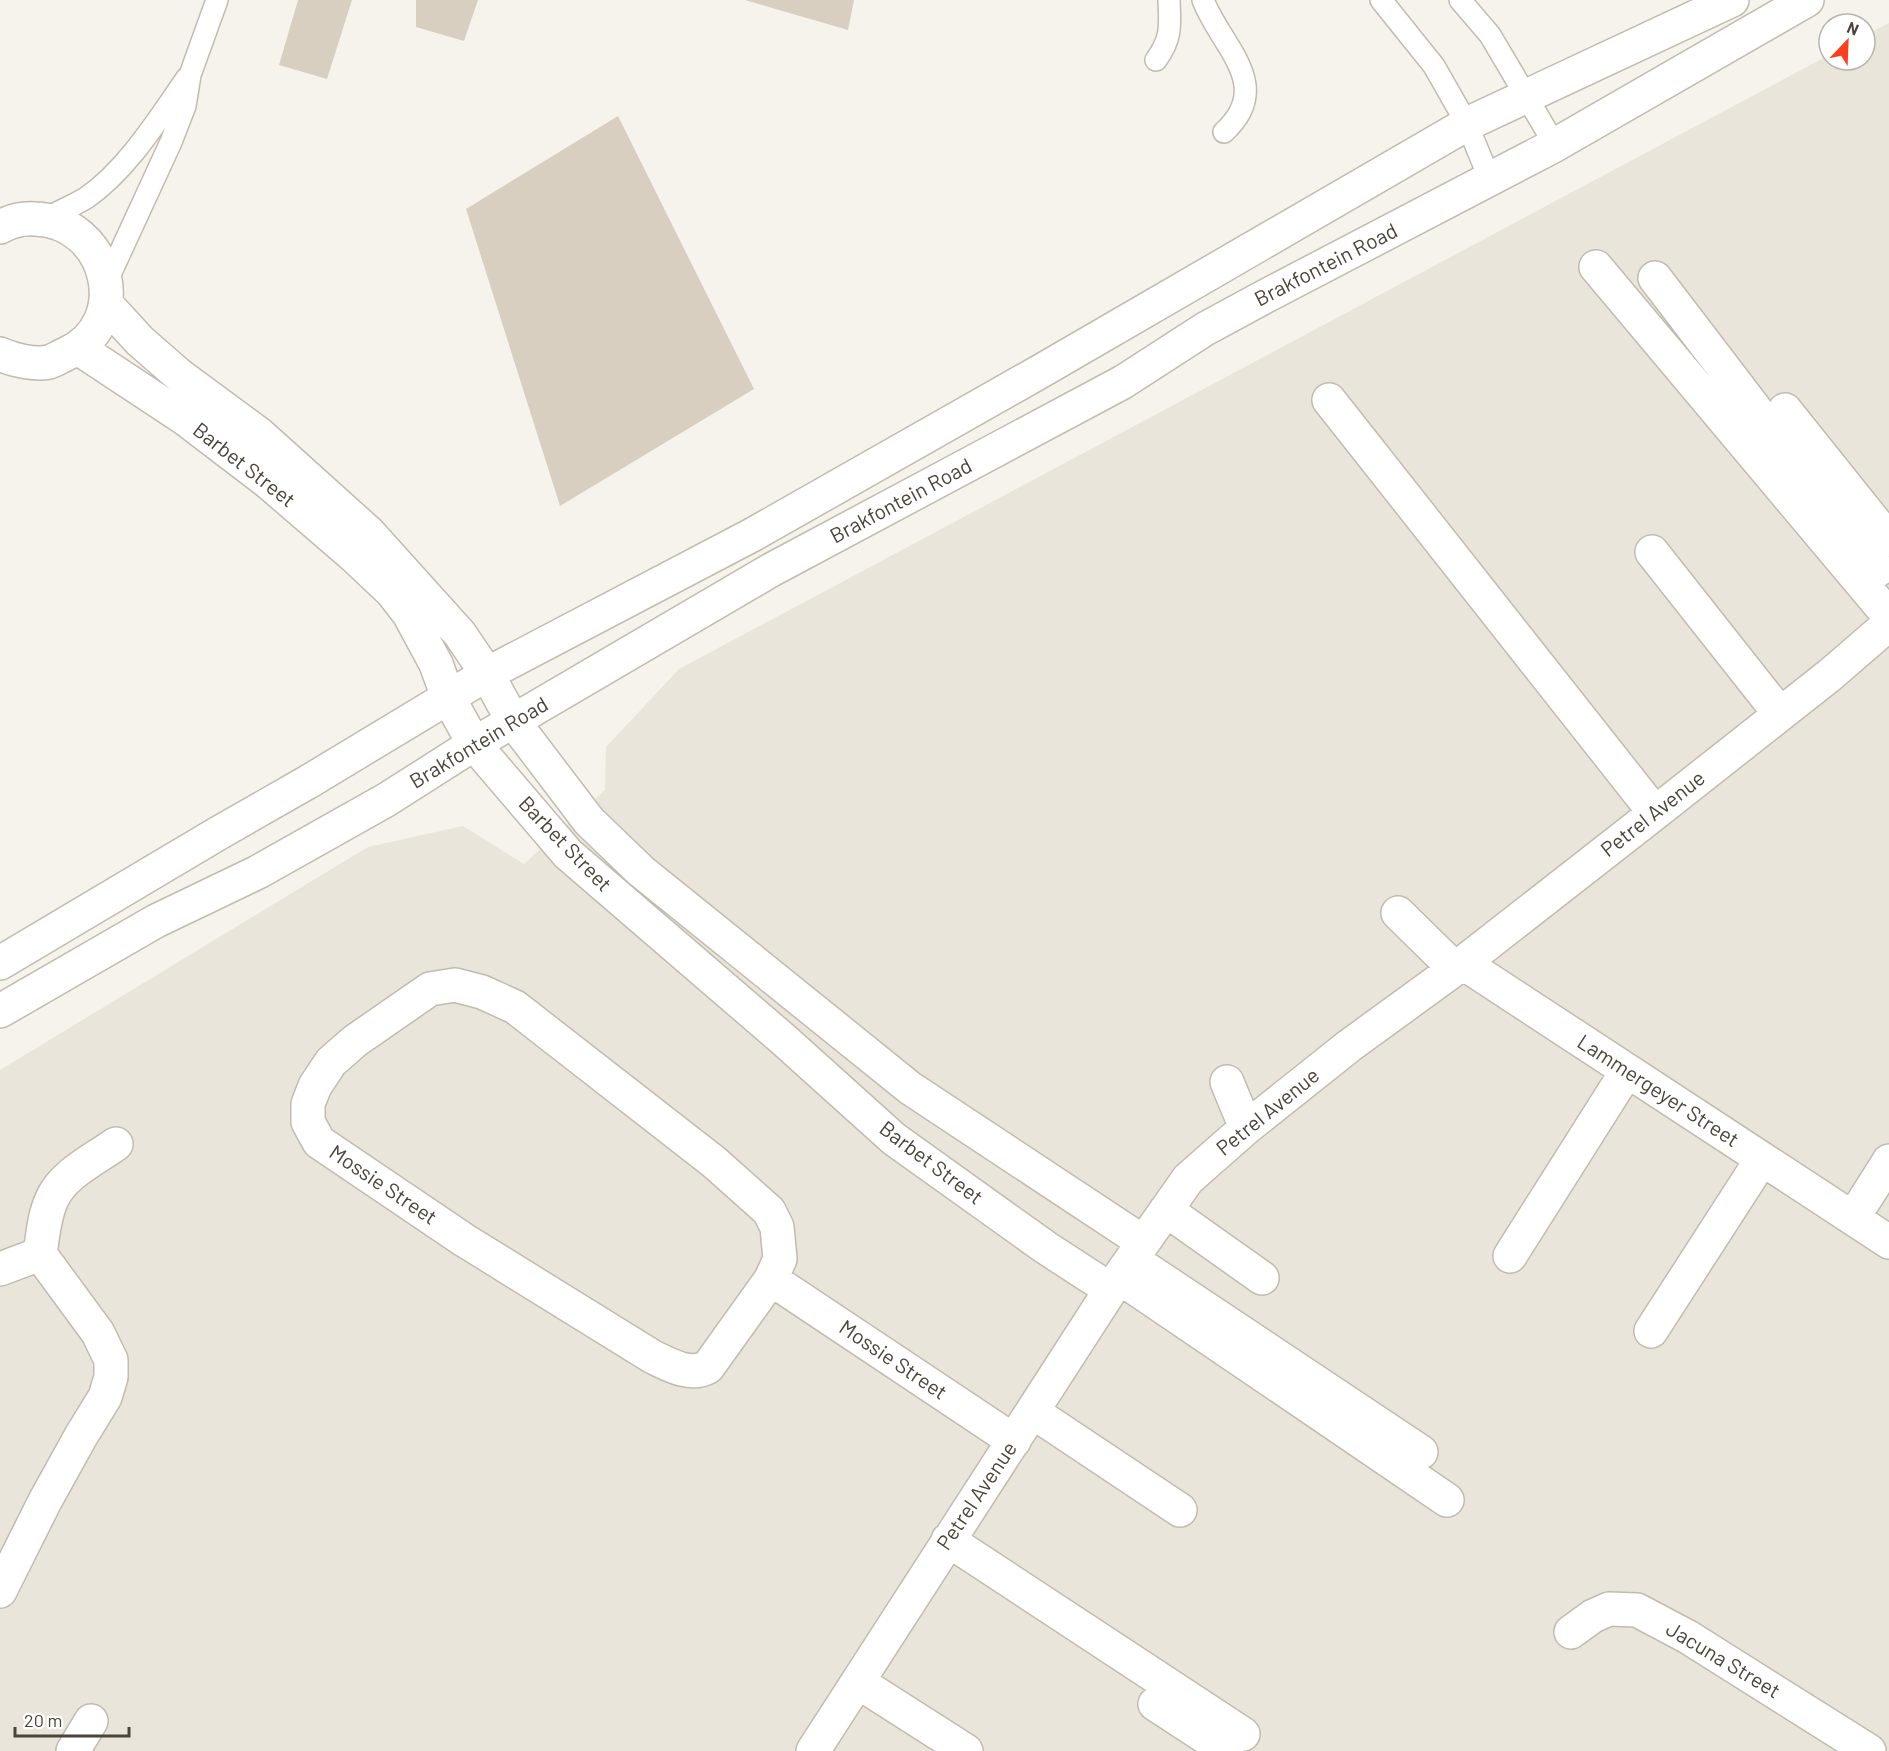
<svg xmlns="http://www.w3.org/2000/svg" width="1889" height="1751" viewBox="0 0 1889 1751" font-family="Barlow,sans-serif">
<style>
.residential{fill:#eae5da}
.building{fill:#d8cfc1}
.lines{fill:none;stroke-linecap:round;stroke-linejoin:round}
.service-casing{stroke:#c2bbae;stroke-width:24}
.minor-casing{stroke:#c2bbae;stroke-width:36}
.tertiary-casing{stroke:#c2bbae;stroke-width:36}
.service{stroke:#fff;stroke-width:21}
.minor{stroke:#fff;stroke-width:33}
.tertiary{stroke:#fff;stroke-width:33}
.labels{text-anchor:middle;stroke-width:4.5;stroke-linejoin:round;paint-order:stroke}
.street-label{font-size:21px;fill:#4b4439;stroke:#fff}
</style>
<rect width="100%" height="100%" fill="#f6f3ec"/>
<!-- residential -->
<path class="residential" d="M1889,23V1751H0V1070L368,847L463,826L524,864L605,790L606,747L679,669L1829,55V60H1865V35Z"/>
<!-- building -->
<path class="building" d="M298,0H352L327,79L279,65Z
M416,0H478L464,41L416,27Z
M745,0H854L848,30Z
M618,116L754,389L560,506L466,209Z"/>
<g class="lines">
<!-- service casing -->
<g class="service-casing">
<path id="service" d="M1203,0C1221,47 1275,85 1224,132
M1381,0L1434,66L1467,124L1490,180
M1460,0L1490,35L1555,145
M1156,60C1172,38 1170,26 1169,0
M45,219C58,212 73,206 86,198C127,170 159,118 187,78
M107,281L171,142L185,106L190,75L217,0"/>
</g>
<!-- minor casing -->
<g class="minor-casing">
<path id="minor" d="M0,227C11,221 23,218 35,219C109,221 135,323 66,354C61,356 55,360 49,362C34,365 13,360 0,354
M1596,267L1889,616
M1655,278L1878,570
M106,304L140,341L179,375L259,434L369,533L460,634L487,674L513,721L589,821L641,871L910,1088L1143,1242
M78,348L184,418L268,482L354,556L392,592L409,614L436,664L448,697L474,744L568,854L784,1040L894,1139L1045,1247L1111,1290
M1329,400L1655,813
M1785,410L1889,540
M1652,552L1780,714
M1398,913L1455,969
M1463,963L1889,1242
M455,985L482,992L515,1007L714,1162L769,1211L777,1227L780,1259L771,1279L708,1367C690,1377 670,1365 653,1357L464,1240L319,1142L308,1122V1104L315,1086L331,1062L355,1041L430,989Z
M1227,1082L1246,1128
M1166,1210L1262,1278
M1853,1218L1889,1161
M40,1254C43,1235 44,1216 52,1199C63,1174 95,1159 116,1144
M1510,1256L1627,1071
M0,1269L40,1254L98,1333L111,1360V1377L105,1397L81,1436L45,1501L0,1591
M1148,1270L1421,1452
M1119,1277L1447,1500
M771,1279L1014,1441
M1651,1331L1762,1159
M1033,1412L1180,1510
M948,1540L1243,1734
M1571,1632L1593,1616L1609,1609L1637,1610L1688,1637L1869,1751
M858,1682L966,1751
M1155,1704L1227,1751
M73,1751L91,1721
M813,1751L1119,1277L1188,1179L1246,1128L1349,1046L1463,963L1655,813L1830,675L1889,624"/>
</g>
<!-- tertiary casing -->
<g class="tertiary-casing">
<path id="tertiary" d="M0,963L217,834L308,782L487,674L752,535L1041,371L1467,124L1732,0
M0,1011L156,921L258,872L386,800L474,744L771,570L1123,382L1205,329L1264,297L1555,145L1807,0"/>
</g>
<!-- service -->
<use href="#service" class="service"/>
<!-- minor -->
<use href="#minor" class="minor"/>
<!-- tertiary -->
<use href="#tertiary" class="tertiary"/>
</g>
<g class="labels">
<!-- street labels -->
<g class="street-label">
<text transform="translate(1326 265) rotate(-27)" y="7">Brakfontein Road</text>
<text transform="translate(244 465) rotate(38)" y="7">Barbet Street</text>
<text transform="translate(901 501) rotate(-28)" y="7">Brakfontein Road</text>
<text transform="translate(479 743) rotate(-31)" y="7">Brakfontein Road</text>
<text transform="translate(1653 814) rotate(-38)" y="7">Petrel Avenue</text>
<text transform="translate(565 844) rotate(46)" y="7">Barbet Street</text>
<text transform="translate(1658 1091) rotate(33)" y="7">Lammergeyer Street</text>
<text transform="translate(1268 1112) rotate(-39)" y="7">Petrel Avenue</text>
<text transform="translate(931 1163) rotate(37)" y="7">Barbet Street</text>
<text transform="translate(383 1185) rotate(34)" y="7">Mossie Street</text>
<text transform="translate(893 1360) rotate(34)" y="7">Mossie Street</text>
<text transform="translate(977 1496) rotate(-56)" y="7">Petrel Avenue</text>
<text transform="translate(1723 1660) rotate(31)" y="7">Jacuna Street</text>
</g>
</g>
<!-- north arrow -->
<g transform="translate(1847 42) rotate(23)"><circle r="28" fill="#ffffff" stroke="#b7b4b0" stroke-width="1.5"/>
<path d="M0-4.5L10 22L0 15L-10 22Z" fill="#fc3f1d"/>
<text y="-9" font-size="16" font-weight="bold" text-anchor="middle" fill="#4b4439">N</text>
</g>
<!-- scale -->
<path d="M15 1727v9h114v-9" fill="none" stroke="#4b4439" stroke-width="3"/>
<text x="24" y="1727" font-size="18" fill="#4b4439" stroke="#ffffff" stroke-width="4.5" paint-order="stroke">20 m</text>
</svg>
